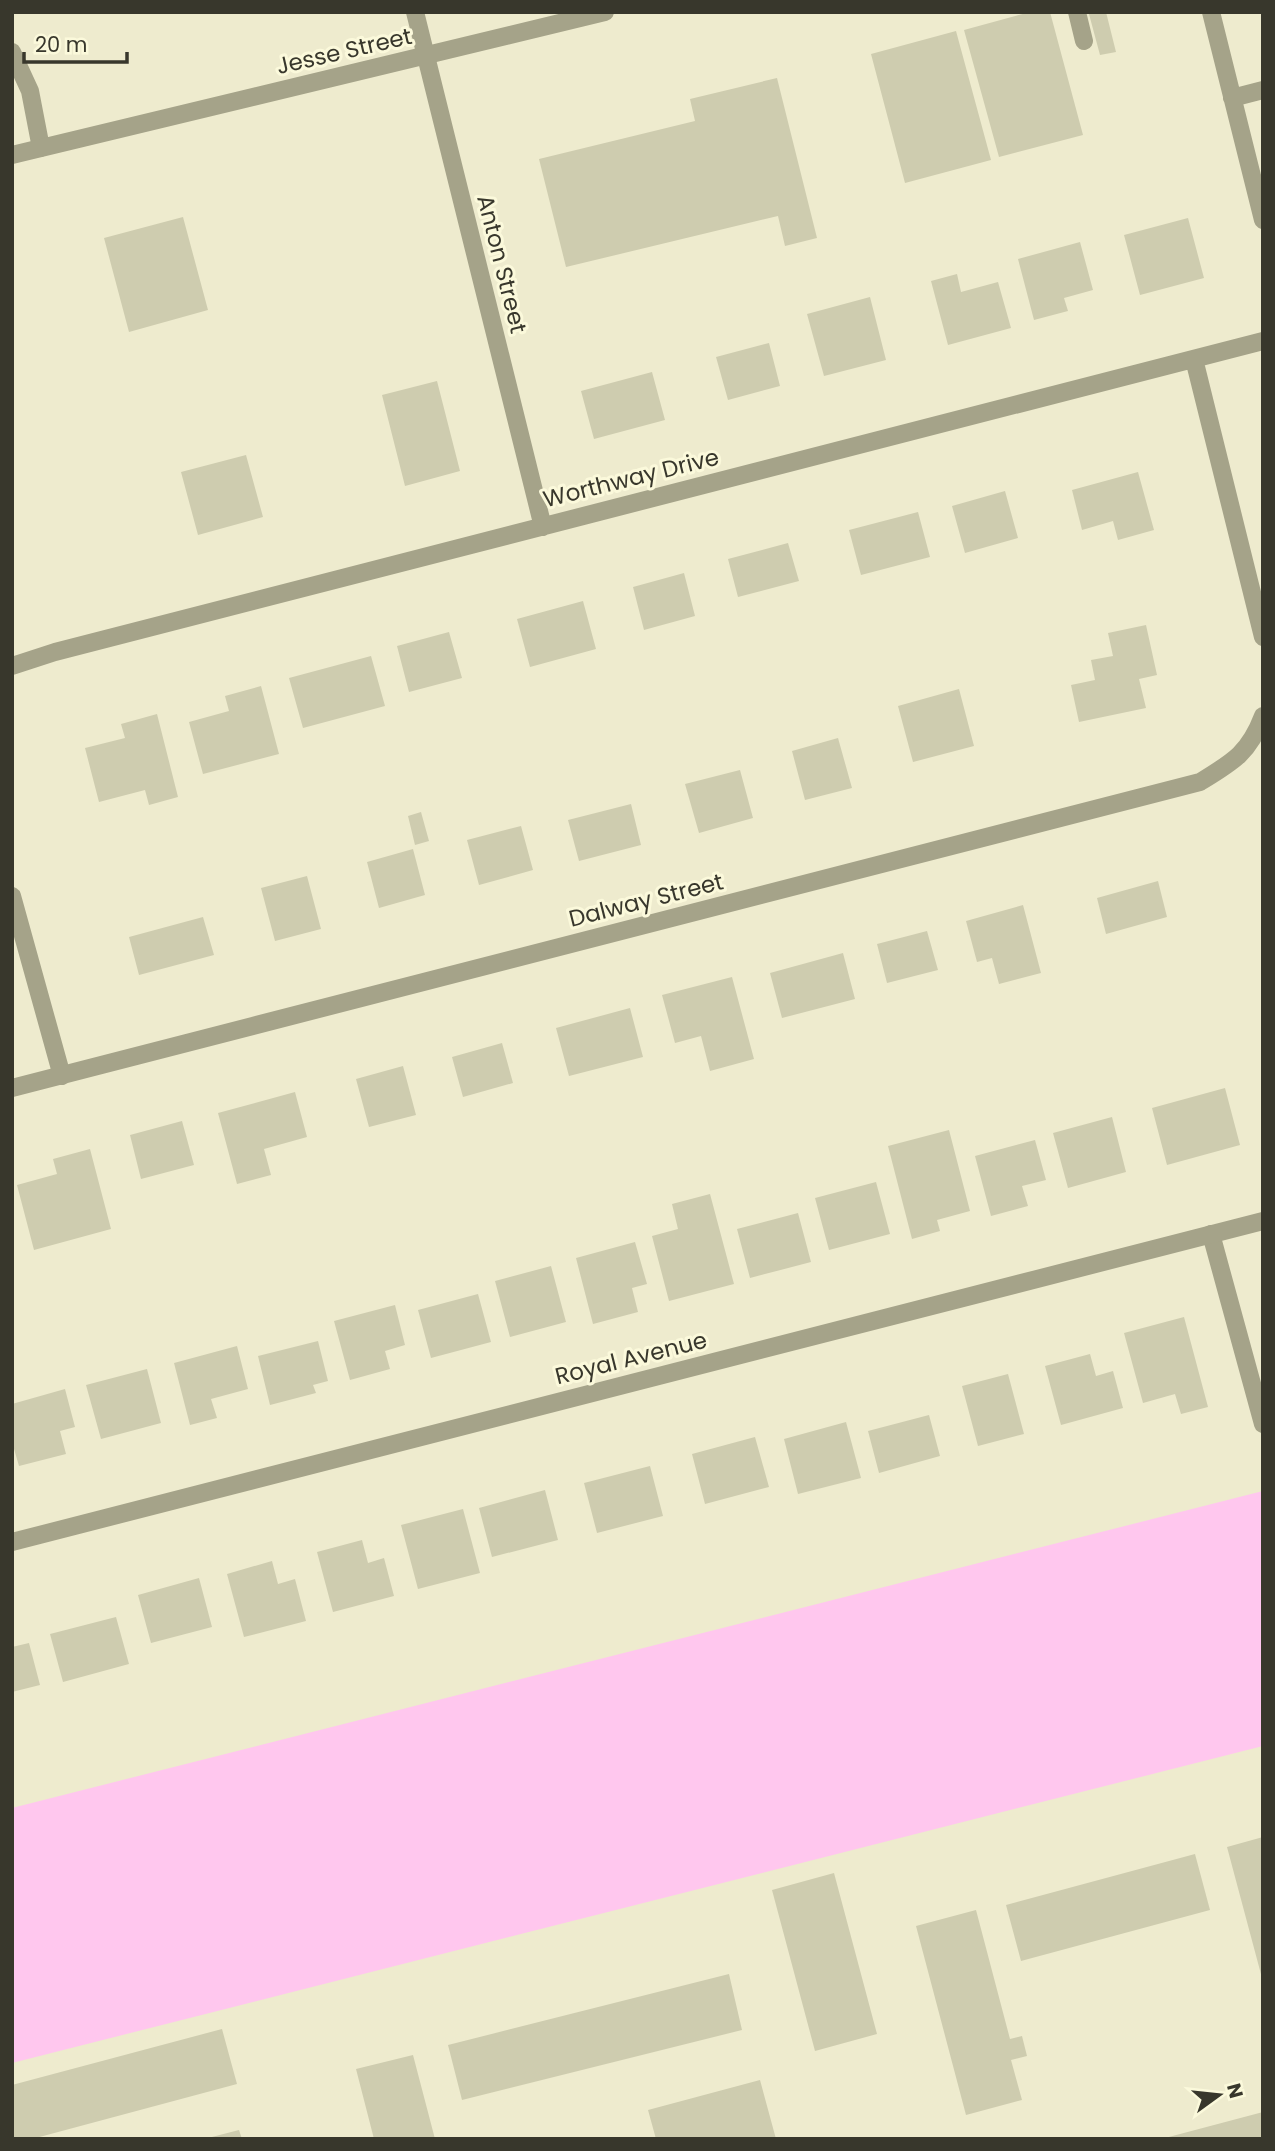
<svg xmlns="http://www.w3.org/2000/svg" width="1275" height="2151" viewBox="0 0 1275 2151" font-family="Poppins,sans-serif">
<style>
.green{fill:#ffc7ee}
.building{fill:#ceccaf}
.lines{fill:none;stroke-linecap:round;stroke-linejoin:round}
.lane{stroke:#a5a389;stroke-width:18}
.street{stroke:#a5a389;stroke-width:18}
.labels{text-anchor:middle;stroke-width:6;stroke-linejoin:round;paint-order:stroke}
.street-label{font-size:23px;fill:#38372c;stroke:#fbf9db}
</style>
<rect width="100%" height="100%" fill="#eeebce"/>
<!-- green -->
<path class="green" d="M1263,1491V1746L12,2063V1808Z"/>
<!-- building -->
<path class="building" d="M1030,12H1050L1083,135L999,157L964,30Z
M1096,12H1106L1116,52L1100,55L1089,14Z
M956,31L991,160L905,183L871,54Z
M777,78L817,238L785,246L778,216L566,267L539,159L695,121L690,99Z
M183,217L208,310L129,332L104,238Z
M1188,218L1204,278L1140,295L1124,235Z
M1080,242L1093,290L1064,298L1068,311L1034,320L1018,259Z
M957,274L961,292L998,282L1011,328L948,345L931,281Z
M870,297L886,360L824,376L807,314Z
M769,343L780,386L728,400L716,357Z
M652,372L665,420L594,439L581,391Z
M437,381L460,471L405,486L382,395Z
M246,455L263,517L198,535L181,472Z
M1138,472L1154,530L1118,540L1113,521L1082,530L1072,490Z
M1005,491L1018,538L965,553L952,506Z
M918,512L930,557L861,575L849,530Z
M788,543L799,581L738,597L728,559Z
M684,573L695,616L644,630L633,587Z
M583,601L596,649L530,667L517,619Z
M1146,625L1157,675L1139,679L1146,708L1079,722L1071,685L1095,680L1091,660L1113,656L1108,633Z
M449,632L462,678L409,692L397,646Z
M371,656L385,706L303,728L289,678Z
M261,686L279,754L203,774L189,722L229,711L225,696Z
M959,689L974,746L913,762L898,706Z
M157,714L178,797L149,805L145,790L99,802L85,748L125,738L121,724Z
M838,738L852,788L805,800L792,751Z
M740,770L753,818L699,833L685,784Z
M631,804L641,845L579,861L568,820Z
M421,812L429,841L415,845L408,816Z
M521,826L533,870L479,885L467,840Z
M413,849L425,895L379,908L367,862Z
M307,876L321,929L275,941L261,888Z
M1158,881L1167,917L1106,934L1097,898Z
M1023,905L1041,973L999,984L992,958L977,962L966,921Z
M203,917L214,955L139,975L129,937Z
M927,931L938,970L887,983L877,944Z
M843,953L855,999L782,1018L770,973Z
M732,977L754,1059L710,1071L701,1036L675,1043L662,995Z
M630,1008L643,1057L569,1076L556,1028Z
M502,1043L513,1083L463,1097L452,1057Z
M403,1066L416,1115L369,1127L356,1079Z
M1225,1088L1240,1145L1167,1165L1152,1108Z
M295,1092L307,1137L264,1149L271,1175L237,1184L218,1113Z
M1112,1117L1126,1172L1068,1188L1053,1133Z
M182,1121L194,1165L141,1179L130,1135Z
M949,1130L970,1211L937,1220L940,1231L912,1239L888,1146Z
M1035,1140L1046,1180L1022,1186L1028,1206L991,1216L975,1156Z
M90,1149L111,1229L34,1250L17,1185L57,1174L53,1159Z
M876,1182L890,1234L829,1250L815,1198Z
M710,1194L734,1284L669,1301L652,1236L678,1229L672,1204Z
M798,1213L811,1262L750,1278L737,1229Z
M635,1242L647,1284L632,1288L638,1312L593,1324L576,1258Z
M551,1266L566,1322L510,1337L495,1281Z
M478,1294L491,1342L431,1358L418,1310Z
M395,1305L405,1345L385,1351L390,1369L350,1380L334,1321Z
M1184,1317L1208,1407L1181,1414L1175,1394L1143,1403L1124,1333Z
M318,1341L328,1381L313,1385L316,1393L270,1405L258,1356Z
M237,1346L248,1389L211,1399L217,1418L190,1425L174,1363Z
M1090,1354L1096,1376L1113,1371L1123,1408L1061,1425L1045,1366Z
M147,1369L161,1423L101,1439L86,1385Z
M1008,1374L1024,1434L978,1446L962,1386Z
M65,1389L75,1427L60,1431L66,1454L19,1466L12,1442V1404Z
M929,1415L940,1456L879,1473L868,1431Z
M846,1422L861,1478L798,1494L784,1439Z
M755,1437L769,1487L705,1504L692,1454Z
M650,1466L663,1516L597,1533L584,1483Z
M545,1490L558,1540L492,1557L479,1508Z
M463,1509L480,1573L418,1589L401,1525Z
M362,1540L368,1563L384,1558L394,1596L333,1612L317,1552Z
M272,1561L278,1584L295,1579L306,1621L244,1637L227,1574Z
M199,1578L212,1627L151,1643L138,1595Z
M116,1617L129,1664L63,1682L50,1634Z
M29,1643L40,1685L12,1692V1647Z
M1263,1837V1978H1262L1227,1847Z
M1195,1854L1210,1910L1021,1961L1006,1905Z
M834,1873L877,2034L815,2051L772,1890Z
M976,1910L1010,2039L1022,2036L1027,2056L1011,2060L1022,2100L966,2115L916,1926Z
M729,1974L742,2030L462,2100L448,2045Z
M222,2029L237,2084L32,2139H12V2085Z
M413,2055L435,2139H374L356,2069Z
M760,2080L776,2139H656L648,2110Z
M1263,2112V2139H1165V2138Z
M239,2130L242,2139H208V2138Z"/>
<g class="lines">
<!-- lane -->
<path class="lane" d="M1077,12L1084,41
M1211,12L1263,220
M12,52L30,91L41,148
M1232,98L1263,90
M1211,1234L1263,1424"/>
<!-- street -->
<path class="street" d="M415,12L543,527
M12,155L605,12
M1194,359L1263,637
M12,666L55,652L1263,341
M12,896L62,1076
M12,1088L1200,782C1233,762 1249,753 1263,716
M12,1542L1263,1221"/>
</g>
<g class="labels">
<!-- street labels -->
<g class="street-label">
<text transform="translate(344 51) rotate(-13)" y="8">Jesse Street</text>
<text transform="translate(502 264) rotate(76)" y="8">Anton Street</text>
<text transform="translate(631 478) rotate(-14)" y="8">Worthway Drive</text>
<text transform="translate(646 900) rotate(-14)" y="8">Dalway Street</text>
<text transform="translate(631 1358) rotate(-14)" y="8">Royal Avenue</text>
</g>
</g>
<!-- border -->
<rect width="1275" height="2151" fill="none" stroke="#38372c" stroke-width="28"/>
<!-- north arrow -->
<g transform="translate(1219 2095) rotate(75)" stroke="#fbf9db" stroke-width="5" paint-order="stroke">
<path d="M0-5L12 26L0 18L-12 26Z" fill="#38372c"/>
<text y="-10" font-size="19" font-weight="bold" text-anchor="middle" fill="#38372c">N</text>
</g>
<!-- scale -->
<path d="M24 52v10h103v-10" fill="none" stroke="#38372c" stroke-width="3.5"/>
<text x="35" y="52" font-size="21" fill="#38372c" stroke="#fbf9db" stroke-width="5" paint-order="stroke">20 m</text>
</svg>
